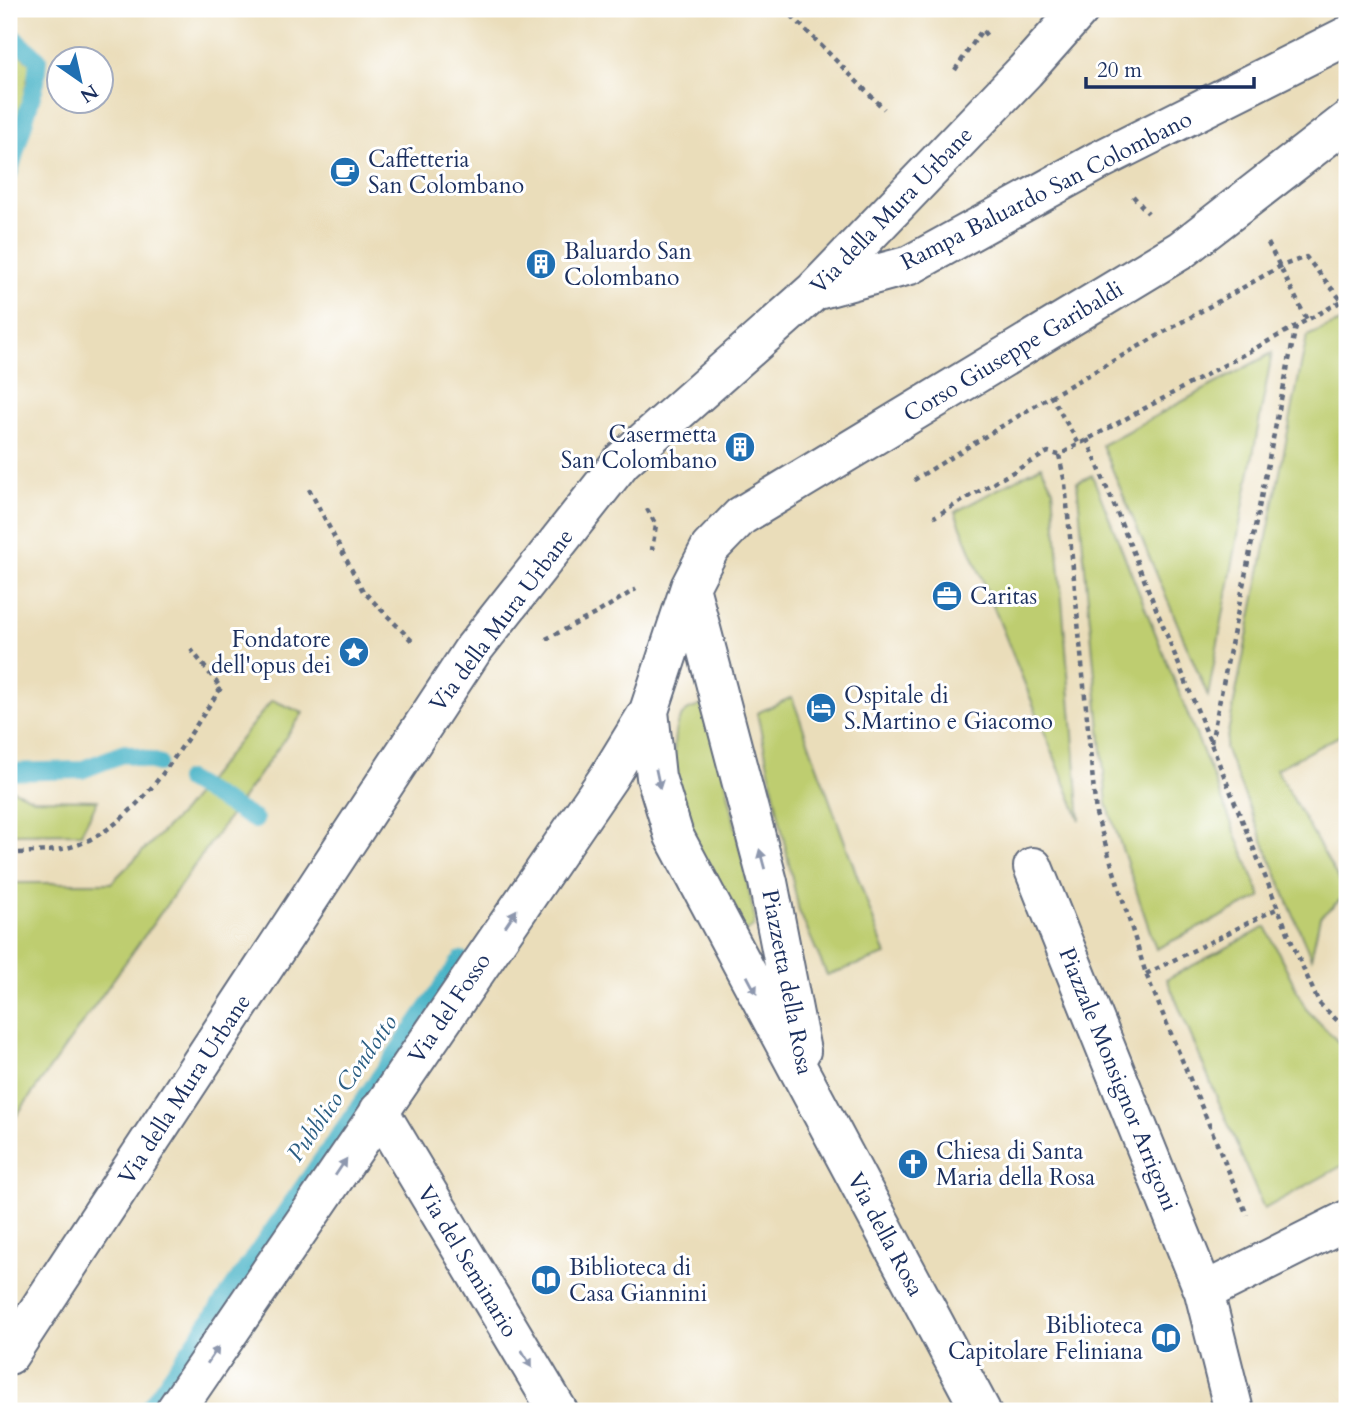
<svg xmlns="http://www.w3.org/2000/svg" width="1356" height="1420" viewBox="0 0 1356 1420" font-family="Cardo,serif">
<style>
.green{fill:#becd6f;stroke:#6c7e66;stroke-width:2}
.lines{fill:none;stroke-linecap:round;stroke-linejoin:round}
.stream{stroke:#49b4c7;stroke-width:18}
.pedestrian-casing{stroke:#636c7e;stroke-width:42}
.minor-casing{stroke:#636c7e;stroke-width:42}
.path{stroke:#636c7e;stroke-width:4.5;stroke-dasharray:5 5;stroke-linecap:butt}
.pedestrian{stroke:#fff;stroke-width:38}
.minor{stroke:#fff;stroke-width:38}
.oneway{fill:#8d97ae}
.labels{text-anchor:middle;stroke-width:6;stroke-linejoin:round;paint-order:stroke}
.poi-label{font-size:23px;fill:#1b2f5e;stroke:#fff;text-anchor:start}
.street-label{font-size:23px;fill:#1b2f5e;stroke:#fff}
.water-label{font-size:24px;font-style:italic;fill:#2b5e83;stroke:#fff}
</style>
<rect width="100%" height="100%" fill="#fff"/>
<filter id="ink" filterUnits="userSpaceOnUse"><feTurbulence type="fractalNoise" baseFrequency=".0143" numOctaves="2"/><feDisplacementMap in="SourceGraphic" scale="14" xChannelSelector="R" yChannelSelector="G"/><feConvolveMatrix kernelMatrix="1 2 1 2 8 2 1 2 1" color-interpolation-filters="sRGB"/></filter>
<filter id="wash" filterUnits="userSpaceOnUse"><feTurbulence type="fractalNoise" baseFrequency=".00686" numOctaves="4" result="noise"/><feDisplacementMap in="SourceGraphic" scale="28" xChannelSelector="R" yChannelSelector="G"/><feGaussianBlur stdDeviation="1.57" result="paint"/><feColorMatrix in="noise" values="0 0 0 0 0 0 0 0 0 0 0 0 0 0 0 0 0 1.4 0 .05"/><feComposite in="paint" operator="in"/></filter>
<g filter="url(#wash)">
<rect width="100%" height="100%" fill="#eaddba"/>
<!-- green -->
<path class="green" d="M9,45L31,64L9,161Z
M1347,319V732L1276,769L1347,894L1320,917L1311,958L1225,748L1307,336Z
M1272,353L1208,696L1102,445Z
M1041,466L1053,489L1080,820L955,512Z
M1092,475L1261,897L1156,949L1107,804L1077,482Z
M792,697L886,955L827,975L799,911L757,713Z
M272,700L303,713L9,1126V883H111L182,812Z
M704,705L713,721L755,919L753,927L744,933C728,904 707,874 694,844C684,819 667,746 678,722C683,710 692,708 704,705Z
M9,788L34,799L98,800L81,833L15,834L9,833Z
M1266,927L1306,1009L1347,1051V1163L1264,1209L1167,979Z"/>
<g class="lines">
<!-- stream -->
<path class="stream" d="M9,34L38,59L36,82L9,174
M9,772L81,770L125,753L158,763
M187,780L255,820
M147,1411L461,960"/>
</g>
</g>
<g filter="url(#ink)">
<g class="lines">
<!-- pedestrian casing -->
<g class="pedestrian-casing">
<path id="pedestrian" d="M814,291L910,265L1100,160L1347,36
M9,1355L472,651L622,461L814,291L1025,71L1080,9"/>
</g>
<!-- minor casing -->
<g class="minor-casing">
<path id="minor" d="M690,587L768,882L801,1051
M649,711L656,777L674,836L981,1411
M1033,867L1204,1292L1234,1411
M379,1111L558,1411
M1204,1292L1347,1220
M175,1411L608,778L649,711L690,587L710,548L741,516L1181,250L1347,121"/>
</g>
<!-- path -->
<path class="path" d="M785,9L884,109
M955,70L982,30L988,37
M1133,196L1148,213
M1268,243L1307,320
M1050,395L1079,444
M1087,439L1295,950L1319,1003L1347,1030
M1059,455L1065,483L1096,814L1146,974L1247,1215
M914,480L1051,396L1281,266L1306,257L1342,301L1059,455L1048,452L934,517
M309,489L363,591L415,644
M647,509L656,525L652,550
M546,639L597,613L636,589
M1211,743L1296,326
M9,854C26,852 45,852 62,849C135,835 182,744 221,688L190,648
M1146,974L1278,908"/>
<!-- pedestrian -->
<use href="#pedestrian" class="pedestrian"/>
<!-- minor -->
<use href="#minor" class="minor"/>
</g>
<!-- one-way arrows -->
<defs><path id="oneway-solid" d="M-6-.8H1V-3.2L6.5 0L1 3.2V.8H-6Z" transform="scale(1.75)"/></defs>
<g class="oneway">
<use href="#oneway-solid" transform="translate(658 779) rotate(78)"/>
<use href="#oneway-solid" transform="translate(762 859) rotate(-105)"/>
<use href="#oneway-solid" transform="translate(511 918) rotate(-56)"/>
<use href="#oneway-solid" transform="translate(752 985) rotate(62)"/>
<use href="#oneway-solid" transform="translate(341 1167) rotate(-56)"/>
<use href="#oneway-solid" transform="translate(213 1355) rotate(-56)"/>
<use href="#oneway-solid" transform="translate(527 1359) rotate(59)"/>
</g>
</g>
<!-- icons -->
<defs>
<g id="cafe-disc" transform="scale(1.575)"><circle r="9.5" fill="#1f6fb2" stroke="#fff"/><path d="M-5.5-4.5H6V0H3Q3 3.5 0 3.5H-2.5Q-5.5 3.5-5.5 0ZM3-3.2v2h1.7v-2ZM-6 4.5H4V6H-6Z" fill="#fff"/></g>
<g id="building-disc" transform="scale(1.575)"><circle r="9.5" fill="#1f6fb2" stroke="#fff"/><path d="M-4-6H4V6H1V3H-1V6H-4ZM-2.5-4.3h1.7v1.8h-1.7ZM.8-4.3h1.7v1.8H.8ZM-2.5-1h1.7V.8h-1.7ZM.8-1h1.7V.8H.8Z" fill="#fff"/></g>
<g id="office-disc" transform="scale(1.575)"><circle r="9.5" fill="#1f6fb2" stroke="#fff"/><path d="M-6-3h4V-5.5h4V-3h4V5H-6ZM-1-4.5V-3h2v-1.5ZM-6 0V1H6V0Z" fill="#fff"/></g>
<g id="sight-disc" transform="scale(1.575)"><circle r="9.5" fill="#1f6fb2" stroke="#fff"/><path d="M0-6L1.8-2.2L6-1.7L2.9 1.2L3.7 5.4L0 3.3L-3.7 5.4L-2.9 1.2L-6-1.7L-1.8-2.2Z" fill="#fff"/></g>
<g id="hotel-disc" transform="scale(1.575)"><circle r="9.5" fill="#1f6fb2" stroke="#fff"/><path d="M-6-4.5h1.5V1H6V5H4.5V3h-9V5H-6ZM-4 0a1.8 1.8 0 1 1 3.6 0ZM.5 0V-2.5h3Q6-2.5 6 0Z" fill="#fff"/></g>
<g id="church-disc" transform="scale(1.575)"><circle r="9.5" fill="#1f6fb2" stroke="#fff"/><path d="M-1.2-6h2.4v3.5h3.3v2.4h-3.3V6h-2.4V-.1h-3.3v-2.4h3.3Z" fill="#fff"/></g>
<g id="library-disc" transform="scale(1.575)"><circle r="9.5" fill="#1f6fb2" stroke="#fff"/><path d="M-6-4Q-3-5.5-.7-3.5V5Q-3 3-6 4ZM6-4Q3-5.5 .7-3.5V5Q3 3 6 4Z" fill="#fff"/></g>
</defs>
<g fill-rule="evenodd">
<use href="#cafe-disc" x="345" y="172"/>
<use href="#building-disc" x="541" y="264"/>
<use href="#building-disc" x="740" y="447"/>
<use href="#office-disc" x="947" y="596"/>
<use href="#sight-disc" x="354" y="652"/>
<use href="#hotel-disc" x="821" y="708"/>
<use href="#church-disc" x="913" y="1164"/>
<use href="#library-disc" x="546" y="1280"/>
<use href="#library-disc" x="1166" y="1338"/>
</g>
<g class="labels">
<!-- poi labels -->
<g class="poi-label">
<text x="368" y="167">Caffetteria<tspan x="368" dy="26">San Colombano</tspan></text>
<text x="564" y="259">Baluardo San<tspan x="564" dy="26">Colombano</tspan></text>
<text x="717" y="442" text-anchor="end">Casermetta<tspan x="717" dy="26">San Colombano</tspan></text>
<text x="970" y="604">Caritas</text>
<text x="331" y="647" text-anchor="end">Fondatore<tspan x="331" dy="26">dell'opus dei</tspan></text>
<text x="844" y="703">Ospitale di<tspan x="844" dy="26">S.Martino e Giacomo</tspan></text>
<text x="936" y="1159">Chiesa di Santa<tspan x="936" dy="26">Maria della Rosa</tspan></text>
<text x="569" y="1275">Biblioteca di<tspan x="569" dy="26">Casa Giannini</tspan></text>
<text x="1143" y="1333" text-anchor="end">Biblioteca<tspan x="1143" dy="26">Capitolare Feliniana</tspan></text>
</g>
<!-- street labels -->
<g class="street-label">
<text transform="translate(1046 190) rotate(-27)" y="8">Rampa Baluardo San Colombano</text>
<text transform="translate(891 210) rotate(-46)" y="8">Via della Mura Urbane</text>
<text transform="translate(1013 351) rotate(-31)" y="8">Corso Giuseppe Garibaldi</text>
<text transform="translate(501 620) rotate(-53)" y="8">Via della Mura Urbane</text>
<text transform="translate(788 982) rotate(79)" y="8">Piazzetta della Rosa</text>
<text transform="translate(449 1008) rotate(-56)" y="8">Via del Fosso</text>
<text transform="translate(1119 1079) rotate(68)" y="8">Piazzale Monsignor Arrigoni</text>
<text transform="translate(184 1089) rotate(-57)" y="8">Via della Mura Urbane</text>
<text transform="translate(886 1234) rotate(62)" y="8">Via della Rosa</text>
<text transform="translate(468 1261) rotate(59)" y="8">Via del Seminario</text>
</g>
<!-- water labels -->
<g class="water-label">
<text transform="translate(342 1088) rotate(-55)" y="8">Pubblico Condotto</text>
</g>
</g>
<!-- margin -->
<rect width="1356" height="1420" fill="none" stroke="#fff" stroke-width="35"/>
<!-- north arrow -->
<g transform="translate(80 80) rotate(146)"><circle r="33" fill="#ffffff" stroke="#a4acbf" stroke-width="2"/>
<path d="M0-5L12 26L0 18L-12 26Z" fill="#1f6fb2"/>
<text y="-10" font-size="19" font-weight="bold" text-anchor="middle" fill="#1b2f5e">N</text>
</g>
<!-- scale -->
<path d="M1086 77v10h168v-10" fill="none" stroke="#1b2f5e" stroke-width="3.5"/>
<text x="1097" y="77" font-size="21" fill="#1b2f5e" stroke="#ffffff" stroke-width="5" paint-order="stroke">20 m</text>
</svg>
